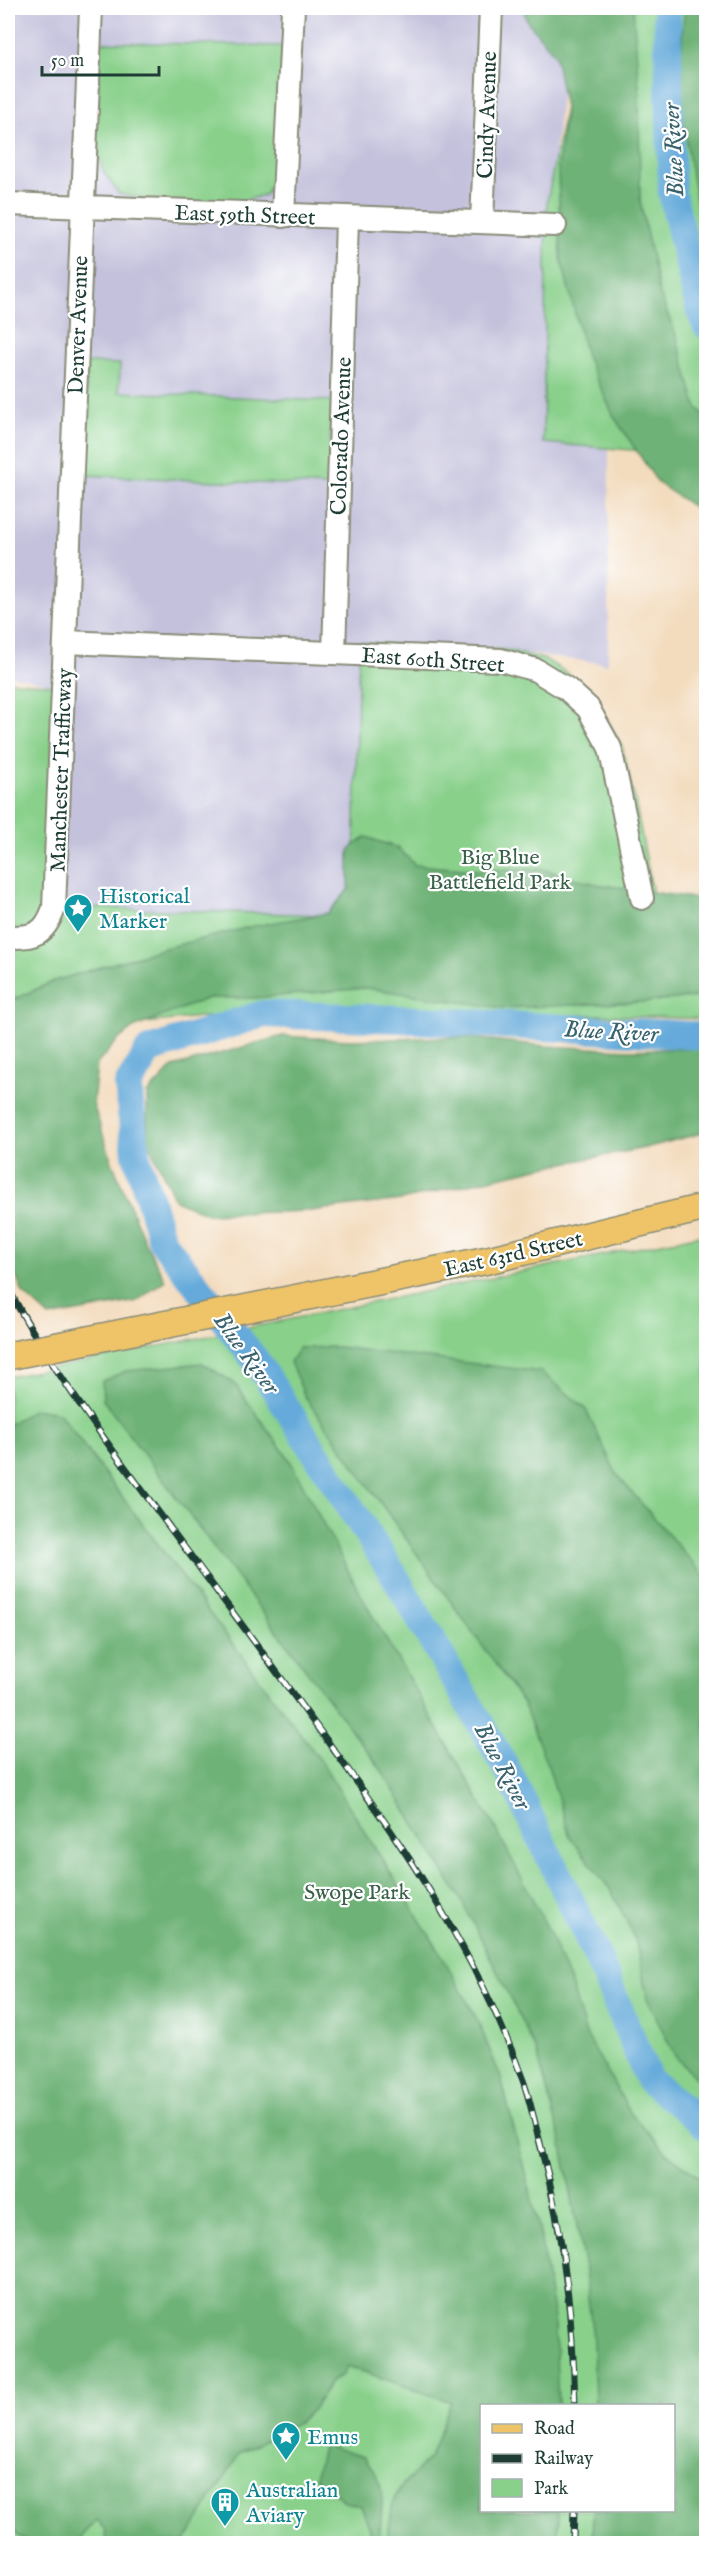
<svg xmlns="http://www.w3.org/2000/svg" width="714" height="2551" viewBox="0 0 714 2551" font-family="'IM FELL English',serif">
<style>
.industrial{fill:#c3c1db}
.green{fill:#89d08b;stroke:#548660;stroke-width:1.5;fill-rule:evenodd}
.forest{fill:#6eb277;stroke:#467856;stroke-width:1.5}
.lines{fill:none;stroke-linecap:round;stroke-linejoin:round}
.river{stroke:#65aada;stroke-width:28}
.minor-casing{stroke:#898c79;stroke-width:26}
.major-casing{stroke:#898c79;stroke-width:30}
.minor{stroke:#fff;stroke-width:22}
.major{stroke:#efc469;stroke-width:27}
.rail-casing{stroke:#1f3d34;stroke-width:7}
.rail{stroke:#fff;stroke-width:4.5;stroke-dasharray:14;stroke-linecap:butt}
.major-bridge-casing{stroke:#898c79;stroke-width:30;stroke-linecap:butt}
.major-bridge{stroke:#efc469;stroke-width:27}
.labels{text-anchor:middle;stroke-width:4.5;stroke-linejoin:round;paint-order:stroke}
.street-label{font-size:22px;fill:#1f3d34;stroke:#fff}
.park-label{font-size:22px;fill:#3a624a;stroke:#fff}
.culture-label{font-size:22px;fill:#0d838f;stroke:#fff;text-anchor:start}
.water-label{font-size:24px;font-style:italic;fill:#38636e;stroke:#fff}
</style>
<rect width="100%" height="100%" fill="#fff"/>
<filter id="ink" filterUnits="userSpaceOnUse"><feTurbulence type="fractalNoise" baseFrequency=".0167" numOctaves="2"/><feDisplacementMap in="SourceGraphic" scale="12" xChannelSelector="R" yChannelSelector="G"/><feConvolveMatrix kernelMatrix="1 2 1 2 8 2 1 2 1" color-interpolation-filters="sRGB"/></filter>
<filter id="wash" filterUnits="userSpaceOnUse"><feTurbulence type="fractalNoise" baseFrequency=".008" numOctaves="4" result="noise"/><feDisplacementMap in="SourceGraphic" scale="24" xChannelSelector="R" yChannelSelector="G"/><feGaussianBlur stdDeviation="1.35" result="paint"/><feColorMatrix in="noise" values="0 0 0 0 0 0 0 0 0 0 0 0 0 0 0 0 0 1.4 0 .05"/><feComposite in="paint" operator="in"/></filter>
<g filter="url(#wash)">
<rect width="100%" height="100%" fill="#f3dcbe"/>
<!-- industrial -->
<path class="industrial" d="M8,8H541L565,57L546,235L609,448L608,664L520,653L354,916L54,908L55,685L8,675Z"/>
<!-- green -->
<path class="green" d="M584,8H706V456L543,443L547,202Z
M100,42L283,46L274,179L265,195C224,208 161,203 119,194L103,171L96,147Z
M87,363L120,364L119,392L332,401L328,486L82,475Z
M359,642L508,650L546,660L578,680L602,711L622,746L635,801L658,920H706V1019L599,1015L200,1017L8,1038V681L55,685L45,906L353,916Z
M706,1234V2543H8V1377ZM482,2406H674V2510H482Z"/>
<!-- forest -->
<path class="forest" d="M523,8H633L639,89L640,201L659,292L677,338L696,406L706,417V520L695,508L658,483L614,417L586,356L561,259L558,169L565,108L555,55L527,21Z
M685,8H706V247C689,168 674,89 685,8Z
M366,837L398,848L415,865L476,870L542,869L596,884L706,900V996L644,1002L502,1008L366,988L256,998H208L133,1028L117,1041L97,1064L93,1104L112,1162L144,1240L165,1280L137,1301L49,1317L23,1293L8,1256V1002L54,981L165,948L254,926L328,913L349,889V850Z
M282,1036L349,1040L462,1037L546,1046L629,1050L706,1048V1132L645,1148L538,1168L401,1200L310,1211L207,1214L175,1200L147,1140V1094L173,1067Z
M338,1347L541,1372L585,1408L617,1475L706,1578V2089L675,2056L647,1998L635,1938L610,1889L570,1837L549,1769L523,1703L305,1397L290,1362L299,1348Z
M202,1363L234,1383L289,1459L369,1610L496,1829L548,1929L571,1985L586,2034L631,2114L669,2155L706,2182V2543H592L593,2511L674,2510V2406L595,2405L593,2338L584,2263L561,2140L536,2050L463,1903L380,1768L103,1400L102,1381L126,1371Z
M34,1409L59,1413L321,1761L441,1954L477,2019L501,2078L539,2228L555,2326L558,2405L482,2406V2510L558,2511V2543H387L393,2501L404,2483L430,2457L451,2402L347,2366L343,2375L331,2382L314,2408L299,2422L239,2454L184,2543H107L106,2530L97,2520L83,2534L79,2543C50,2544 22,2551 8,2522V1425Z
M324,2438L333,2441L331,2447L363,2457L376,2474L381,2487L382,2504L379,2543H369L370,2529L361,2506L345,2502L336,2493L324,2491L315,2477Z"/>
<g class="lines">
<!-- river -->
<path class="river" d="M667,8L672,193L700,311L706,325
M706,1036L398,1019L263,1014L149,1050L128,1085L136,1154L162,1241L257,1362L397,1580L509,1773L596,1954L649,2080L706,2126"/>
</g>
</g>
<g filter="url(#ink)">
<g class="lines">
<!-- minor casing -->
<g class="minor-casing">
<path id="minor" d="M8,204L555,225
M283,216L293,8
M482,222L491,8
M65,642L501,660L536,670L567,689L588,708L610,748L642,898
M334,653L347,219
M8,937C34,938 45,934 54,908L91,8"/>
</g>
<!-- major casing -->
<g class="major-casing">
<path id="major" d="M488,1260L706,1207"/>
</g>
<!-- minor -->
<use href="#minor" class="minor"/>
<!-- major -->
<use href="#major" class="major"/>
<!-- rail casing -->
<g class="rail-casing">
<path id="rail" d="M8,1288C54,1375 115,1453 173,1532C217,1591 260,1649 303,1708C389,1824 475,1945 524,2083C530,2101 534,2120 539,2139C563,2228 573,2313 575,2406
M573,2544L574,2510"/>
</g>
<!-- rail -->
<use href="#rail" class="rail"/>
<!-- major-bridge casing -->
<g class="major-bridge-casing">
<path id="major-bridge" d="M8,1356L488,1260"/>
</g>
<!-- major-bridge -->
<use href="#major-bridge" class="major-bridge"/>
</g>
</g>
<!-- icons -->
<defs>
<g id="sight-pin" transform="scale(1.5)"><path d="M0 17L-7.5 6A9.5 9.5 0 1 1 7.5 6Z" fill="#0f9aa8" stroke="#fff"/><path d="M0-6L1.8-2.2L6-1.7L2.9 1.2L3.7 5.4L0 3.3L-3.7 5.4L-2.9 1.2L-6-1.7L-1.8-2.2Z" fill="#fff"/></g>
<g id="building-pin" transform="scale(1.5)"><path d="M0 17L-7.5 6A9.5 9.5 0 1 1 7.5 6Z" fill="#0f9aa8" stroke="#fff"/><path d="M-4-6H4V6H1V3H-1V6H-4ZM-2.5-4.3h1.7v1.8h-1.7ZM.8-4.3h1.7v1.8H.8ZM-2.5-1h1.7V.8h-1.7ZM.8-1h1.7V.8H.8Z" fill="#fff"/></g>
</defs>
<g fill-rule="evenodd">
<use href="#sight-pin" x="78" y="908"/>
<use href="#sight-pin" x="286" y="2436"/>
<use href="#building-pin" x="225" y="2502"/>
</g>
<g class="labels">
<!-- street labels -->
<g class="street-label">
<text transform="translate(486 115) rotate(-88)" y="8">Cindy Avenue</text>
<text transform="translate(245 214) rotate(2)" y="8">East 59th Street</text>
<text transform="translate(77 325) rotate(-88)" y="8">Denver Avenue</text>
<text transform="translate(340 436) rotate(-88)" y="8">Colorado Avenue</text>
<text transform="translate(433 659) rotate(4)" y="8">East 60th Street</text>
<text transform="translate(60 770) rotate(-88)" y="8">Manchester Trafficway</text>
<text transform="translate(513 1253) rotate(-13)" y="8">East 63rd Street</text>
</g>
<!-- park labels -->
<g class="park-label">
<text x="500" y="864">Big Blue<tspan x="500" dy="25">Battlefield Park</tspan></text>
<text x="357" y="1899">Swope Park</text>
</g>
<!-- culture labels -->
<g class="culture-label">
<text x="99" y="903">Historical<tspan x="99" dy="25">Marker</tspan></text>
<text x="307" y="2444">Emus</text>
<text x="246" y="2497">Australian<tspan x="246" dy="25">Aviary</tspan></text>
</g>
<!-- water labels -->
<g class="water-label">
<text transform="translate(673 150) rotate(-93)" y="8">Blue River</text>
<text transform="translate(611 1031) rotate(3)" y="8">Blue River</text>
<text transform="translate(247 1353) rotate(54)" y="8">Blue River</text>
<text transform="translate(503 1766) rotate(62)" y="8">Blue River</text>
</g>
</g>
<!-- margin -->
<rect width="714" height="2551" fill="none" stroke="#fff" stroke-width="30"/>
<!-- legend -->
<rect x="480" y="2404" width="195" height="108" fill="#ffffff" stroke="#a5b1ae" stroke-width="1.5"/>
<rect x="492" y="2424" width="30" height="9" fill="#efc469" stroke="#a5b1ae" stroke-width="1.5"/>
<text x="534" y="2434" font-size="18" fill="#1f3d34">Road</text>
<rect x="492" y="2454" width="30" height="9" fill="#1f3d34" stroke="#a5b1ae" stroke-width="1.5"/>
<text x="534" y="2464" font-size="18" fill="#1f3d34">Railway</text>
<rect x="492" y="2479" width="30" height="18" fill="#89d08b" stroke="#a5b1ae" stroke-width="1.5"/>
<text x="534" y="2494" font-size="18" fill="#1f3d34">Park</text>
<!-- scale -->
<path d="M42 66v9h117v-9" fill="none" stroke="#1f3d34" stroke-width="3"/>
<text x="51" y="66" font-size="18" fill="#1f3d34" stroke="#ffffff" stroke-width="4.5" paint-order="stroke">50 m</text>
</svg>
